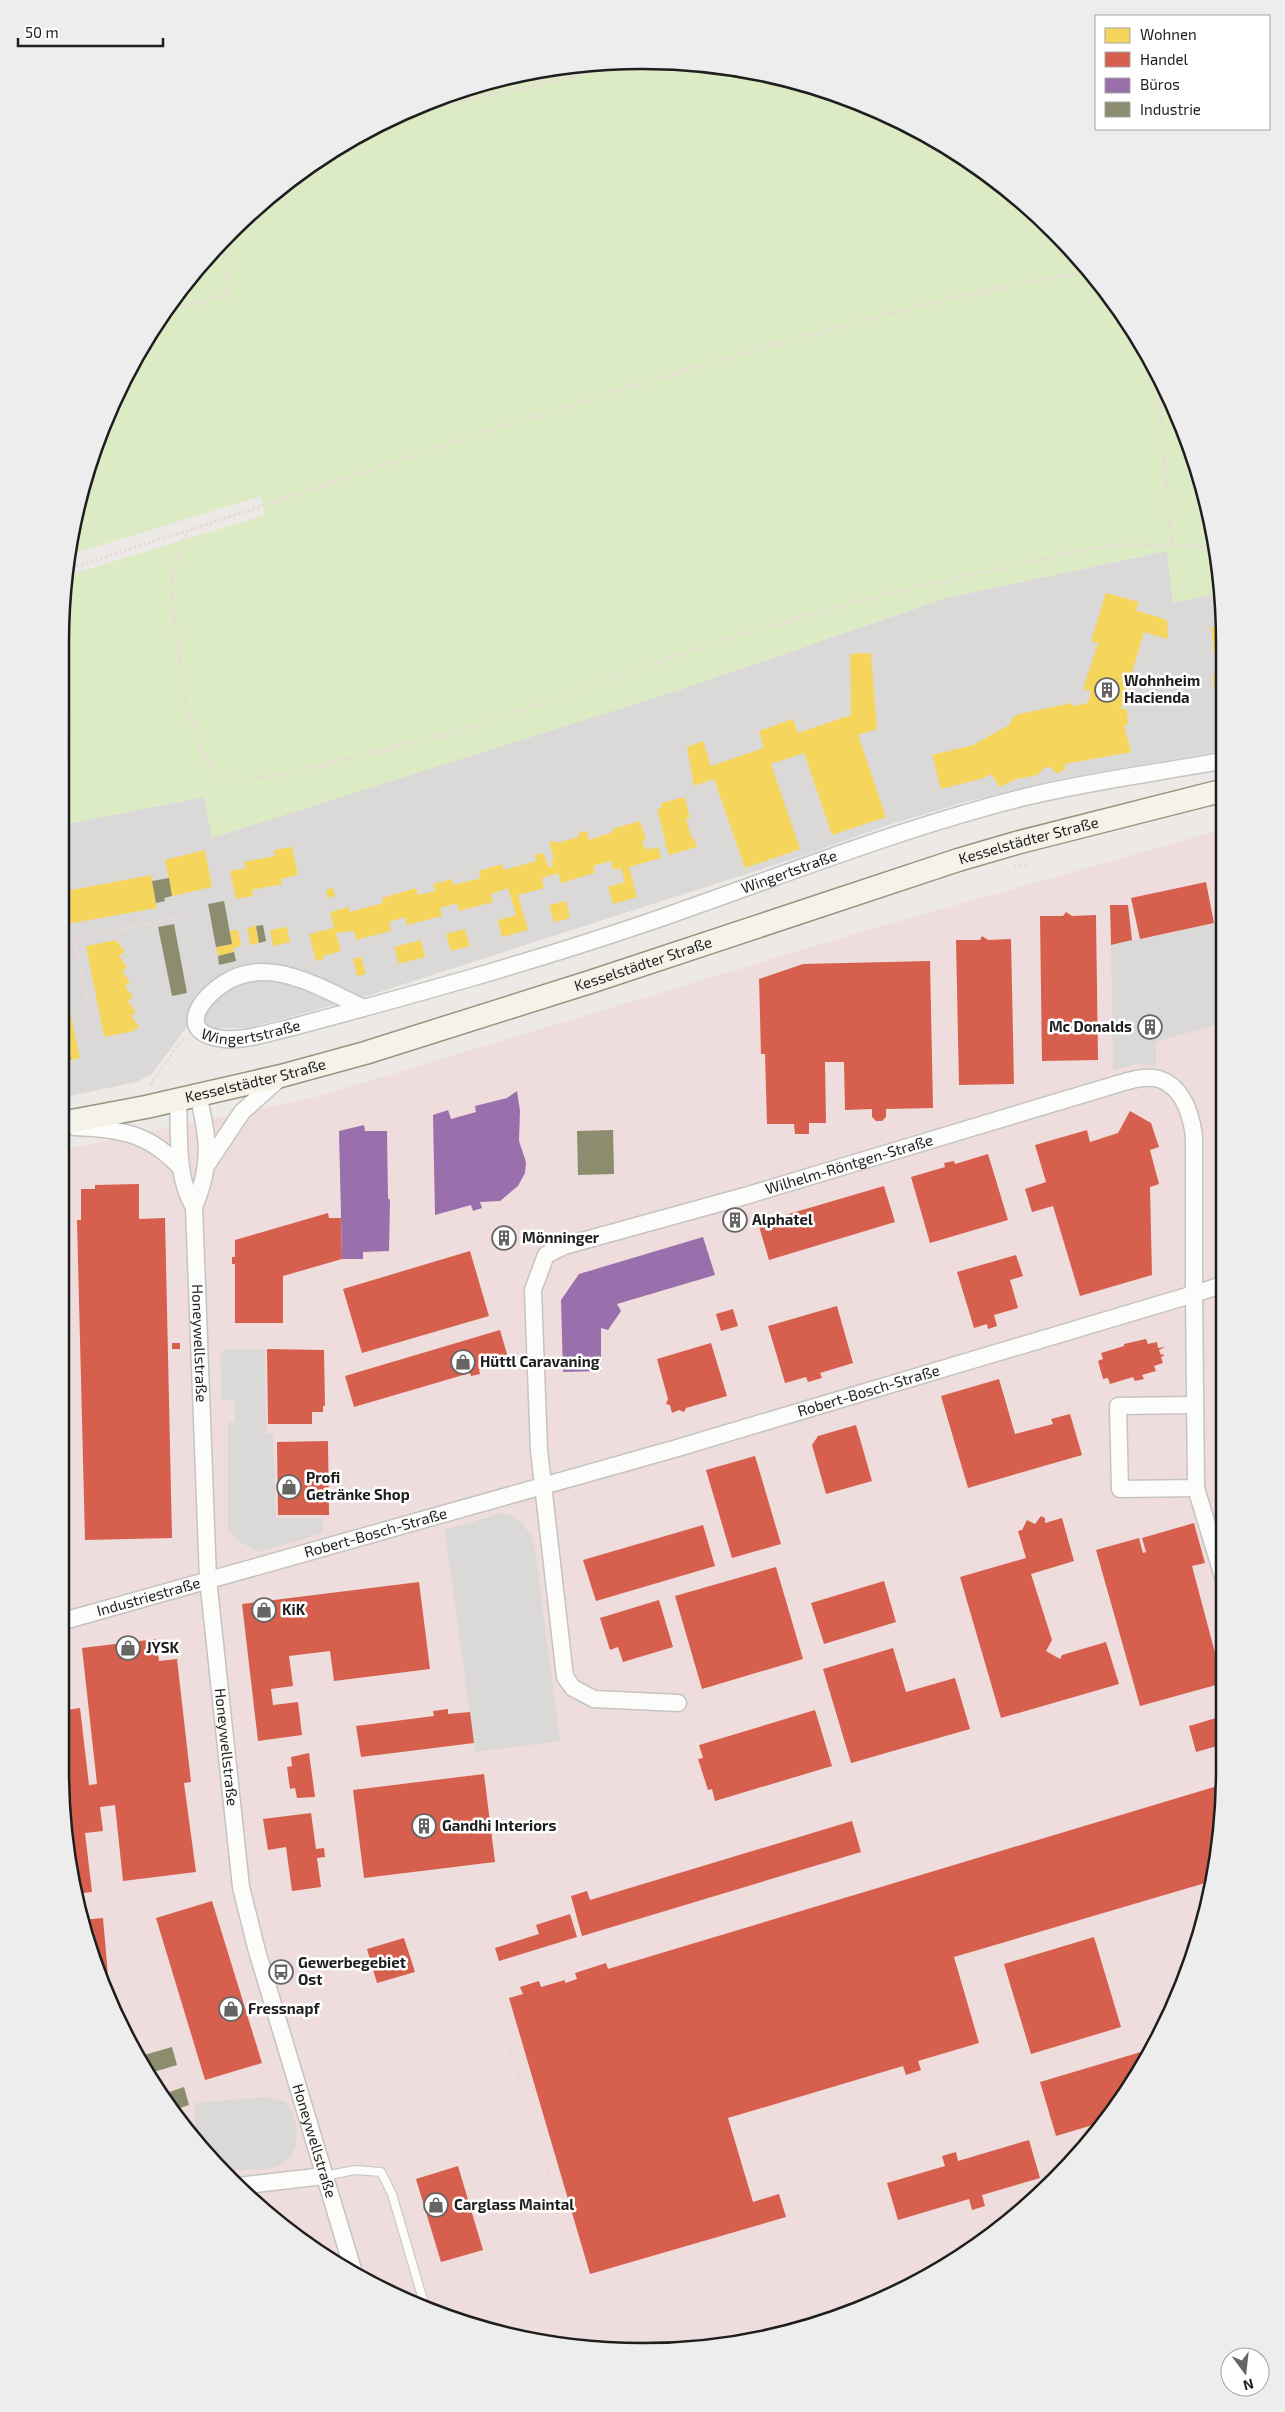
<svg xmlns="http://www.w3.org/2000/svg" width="1285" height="2412" viewBox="0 0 1285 2412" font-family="'Exo 2',sans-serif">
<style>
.residential{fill:#dbd9d8}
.commercial{fill:#efdcdc}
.religious{fill:#dad9d8}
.grass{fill:#dcebc3}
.homes{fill:#f6d55c}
.shops{fill:#d6604d}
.offices{fill:#9970ab}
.industry{fill:#8c8c6e}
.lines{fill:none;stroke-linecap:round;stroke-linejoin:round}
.lane-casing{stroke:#c5c4c2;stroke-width:10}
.street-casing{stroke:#c5c4c2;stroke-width:19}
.secondary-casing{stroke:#97967d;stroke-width:25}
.path{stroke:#ebd8d8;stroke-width:3;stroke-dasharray:2.5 2.5;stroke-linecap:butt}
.lane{stroke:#fcfcfb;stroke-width:8}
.street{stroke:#fcfcfb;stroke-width:16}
.secondary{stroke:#f4f2e9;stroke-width:22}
.labels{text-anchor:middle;stroke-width:5;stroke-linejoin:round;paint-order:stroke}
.poi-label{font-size:15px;font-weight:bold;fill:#1e1e1e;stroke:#fff;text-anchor:start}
.street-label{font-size:15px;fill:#1e1e1e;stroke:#fff}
.rim{fill:none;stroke:#1e1e1e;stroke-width:2.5}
</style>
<rect width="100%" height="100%" fill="#ece9e6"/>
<!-- residential -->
<path class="residential" d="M1167,551L1173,602L1220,593L1221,751L1071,777L965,802L891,824L805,855L367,996L249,1028H186L151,1075L136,1082L61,1098V825L204,797L212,837L676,691L946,598Z"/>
<!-- commercial -->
<path class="commercial" d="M1221,830L1224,1807L1205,1920L1165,2027L1104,2124L1027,2207L966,2254L866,2308L793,2332L681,2351H604L492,2332L419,2308L319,2254L258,2207L181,2124L138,2060L91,1957L71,1883L60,1769L61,1150L313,1098L868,930Z"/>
<!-- religious -->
<path class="religious" d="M1221,922V1023L1156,1042V1066L1139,1064L1113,1070L1111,945Z
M225,1349H265L266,1434H273L276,1518H322L323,1533L258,1552L237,1540L228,1529V1423L235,1422L234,1400H222L220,1353H225Z
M502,1513L511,1515L522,1523L531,1536L535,1550L560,1741L475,1752L445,1530Z
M266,2097L286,2102L293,2113L297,2129L296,2144L291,2156L281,2165L269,2169L225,2171L195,2140V2103Z"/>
<!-- grass -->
<path class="grass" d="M681,61L794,80L900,120L1026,204L1127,319L1181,420L1220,566V593L1173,603L1167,551L946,598L676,691L212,838L204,797L61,825V605L66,576L265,515L261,496L69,555L80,492L120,385L181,288L259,204L352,138L456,91L567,65Z"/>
<!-- homes -->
<path class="homes" d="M1106,593L1139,602L1136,610L1138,611L1167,620L1168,639L1144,632L1122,707H1117L1127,710L1128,725H1124L1131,752L1065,764V769L1059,773L1054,772L1052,767L1044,768L1038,775L1016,779L1000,787L991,774L984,778L941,789L932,755L973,745L1009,725L1012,718L1020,714L1072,703L1073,706L1088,703L1091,691L1083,689L1098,643L1091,641Z
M1220,626V687L1214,688L1213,674L1217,673L1216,664H1218L1217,654H1214L1211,627Z
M871,653L877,729L858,735L886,817L832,835L804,753L771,764L800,849L745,868L714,779L694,786L687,747L703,741L711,766L764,748L759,731L793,719L798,733L851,715L850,654Z
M685,797L690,818L686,819L692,839L694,838L697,847L669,855L667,847L665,848L666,844L657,809L662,808L661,803Z
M640,821L646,840L642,841L644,848L647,847V850L658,847L661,858L629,867L637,897L613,904L608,887L625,882L621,868L613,870L611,861L593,866L595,873L561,883L558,873L542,878L544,888L518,895L528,930L502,937L498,920L516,915L508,888L491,894L493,902L459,911L457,903L440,908L442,916L407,925L405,917L389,922L391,931L356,940L354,931L336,933L341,951L323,956L324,959L318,961L315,958L309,934L334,928L330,912L349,907L350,912L383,903L382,898L416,888L418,895L435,891L433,884L452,879L453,885L481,878L479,871L502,864L504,870L536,861L535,855L544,853L548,867L553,866L551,860L554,859L549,842L555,841L556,843L579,837L578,833L587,831L589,840L613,832L612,829Z
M292,847L298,875L281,879L282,884L252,890L253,896L236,899L230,871L246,868L244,862L275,856L274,850Z
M205,850L212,887L172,896L165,860Z
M151,875L157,908L61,925V892Z
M333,888L335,896L328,898L326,890Z
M566,901L570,918L554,922L549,905Z
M256,926L259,943L250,945L247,928Z
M287,927L290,942L273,946L270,930Z
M465,929L470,946L451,951L446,934Z
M238,930L241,946L233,948L234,952L218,956L216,947L232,944L230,931Z
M116,940L125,952L119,956L127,967L122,971L130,982L125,986L133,997L128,1001L136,1012L131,1015L139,1027L134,1031L104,1037L86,946Z
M421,940L425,957L399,964L394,947Z
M361,957L366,974L357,976L353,959Z
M61,970L80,1058L71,1060L68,1044L61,1045Z"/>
<!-- shops -->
<path class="shops" d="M1206,882L1214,923L1140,939L1131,898Z
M1110,905H1128L1132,940L1111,945Z
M1066,912L1072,916L1096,915L1098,1060L1042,1061L1040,916H1063Z
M982,936L988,940L1011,939L1014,1084L959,1085L956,940H980Z
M930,961L933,1108L886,1109V1117L882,1121H876L872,1117V1109L845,1110L844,1062H825L826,1123H809V1134H795L794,1124H767L765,1054H761L759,979L803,964Z
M1153,1020L1156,1032L1147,1034L1144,1022Z
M1222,1089V1108H1221L1216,1091Z
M1130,1111L1151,1123L1159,1147L1150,1150L1159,1184L1150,1187L1152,1275L1080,1296L1053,1206L1032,1212L1025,1189L1046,1182L1035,1145L1087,1130L1090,1142L1118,1133Z
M988,1154L1008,1220L930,1243L911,1177L945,1167L944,1163L954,1161L955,1164Z
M139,1184V1219L165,1218L172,1538L85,1540L77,1220H81V1189H95V1185Z
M884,1186L895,1222L769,1260L758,1223Z
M328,1213L329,1218H341L342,1259L283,1276V1323H235V1264H232V1257H235V1240Z
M738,1215L740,1221L731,1224L729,1218Z
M501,1235L509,1236L508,1242L500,1241Z
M470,1251L489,1316L362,1353L343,1289Z
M1016,1255L1023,1276L1010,1280L1018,1308L994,1315L997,1326L988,1329L987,1324L974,1328L957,1272Z
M837,1306L853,1363L820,1373L822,1378L808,1382L806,1377L785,1383L768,1326Z
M733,1309L738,1326L721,1331L716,1314Z
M500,1330L509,1361L479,1370L480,1374L471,1376L470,1373L354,1407L345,1376Z
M1146,1339L1148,1344L1157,1342L1158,1348L1165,1347L1159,1350L1161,1355L1163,1354L1164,1356L1161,1357L1163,1363L1154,1366L1156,1371L1142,1375L1144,1379L1135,1381L1133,1377L1110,1384L1108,1378L1103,1379L1098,1361L1103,1359L1101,1353L1124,1346V1344Z
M172,1343H180V1349H172Z
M711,1343L727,1396L686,1408L684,1412L679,1410L672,1413L670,1405L666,1404L668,1399L657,1359Z
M267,1349L324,1350L325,1406H323V1412H312V1424H268Z
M60,1378L65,1494L60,1495Z
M999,1379L1015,1434L1053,1424L1051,1419L1070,1414L1082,1455L968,1488L941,1396Z
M856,1425L872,1481L826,1494L812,1445L818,1436Z
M328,1441L329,1515H278L277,1442Z
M755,1456L781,1544L732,1558L706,1470Z
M1041,1516L1045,1518V1523L1062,1518L1074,1561L1031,1574L1052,1640L1046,1651L1060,1659L1062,1655L1106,1642L1119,1684L1001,1718L960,1577L1026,1558L1018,1531L1022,1530L1027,1520L1035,1524Z
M1194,1523L1205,1563L1192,1566L1223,1683L1140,1706L1096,1550L1139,1538L1143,1553L1146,1552L1142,1538Z
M703,1525L715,1566L596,1601L583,1560Z
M776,1567L803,1659L702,1689L675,1596Z
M884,1581L896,1622L824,1644L811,1603Z
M419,1582L430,1669L334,1681L330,1651L289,1656L293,1686L271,1689L273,1705L298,1702L302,1735L258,1741L242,1604Z
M659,1600L673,1647L623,1662L618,1647L610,1650L600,1618Z
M156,1639L159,1661L177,1659L191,1782L184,1783L196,1872L123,1881L115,1805L100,1807L103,1831L85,1833L92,1892L74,1894L71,1883L60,1769V1711L80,1708L89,1785L97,1784L82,1648Z
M893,1648L906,1692L955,1678L970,1729L851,1763L823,1669Z
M448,1709V1714L470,1712L474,1743L361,1757L356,1726L434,1716L433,1711Z
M815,1710L832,1766L715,1801L712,1789L708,1790L698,1759L703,1758L699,1745Z
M1223,1716L1224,1744L1196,1752L1189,1726Z
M309,1753L315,1797L297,1798L295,1788L290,1789L287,1767L292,1766L291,1757Z
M484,1774L495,1862L364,1878L353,1790Z
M1224,1784V1807L1212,1881L954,1957L979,2043L918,2061L921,2070L906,2075L903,2066L728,2118L753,2202L779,2194L786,2217L590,2274L509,1998L523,1994L520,1987L539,1981L541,1987L565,1980V1983L577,1979L575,1973L606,1963L608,1969Z
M311,1813L316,1849L324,1848L325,1857L317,1858L321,1887L292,1891L286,1847L268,1850L263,1819Z
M852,1821L861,1852L582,1936L571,1896L587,1891L590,1900Z
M212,1901L262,2063L205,2080L156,1918Z
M570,1914L577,1937L499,1961L495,1948L539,1934L536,1925Z
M103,1918L110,1999L91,1957L81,1920Z
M1094,1937L1121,2027L1031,2054L1004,1964Z
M404,1938L415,1972L377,1983L367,1949Z
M1151,2049L1106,2121L1056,2136L1040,2082Z
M1029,2140L1040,2178L982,2195L985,2206L972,2210L969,2199L898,2220L887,2183L945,2166L942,2156L956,2152L958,2161Z
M458,2166L483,2250L441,2262L416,2179Z"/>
<!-- offices -->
<path class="offices" d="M517,1091L520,1111L519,1141L526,1162L525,1173L518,1186L500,1201L480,1202L482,1208L473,1211L471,1205L435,1215L433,1115L448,1110L451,1119L476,1112L475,1106L507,1098Z
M364,1125L365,1131H387L388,1198L390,1200L389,1251L363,1252V1259H342L339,1131Z
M703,1237L715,1275L617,1304L621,1311L608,1330L601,1328V1371L563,1372L561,1300L579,1274Z"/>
<!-- industry -->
<path class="industry" d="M169,878L172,896L164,898L165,901L156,903L152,881Z
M224,901L232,944L216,947L208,904Z
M174,924L187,993L172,996L158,927Z
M263,925L266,941L259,943L256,926Z
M234,952L236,961L219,965L218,956Z
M68,1044L71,1060L61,1061V1045Z
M613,1130L614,1174L578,1175L577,1131Z
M172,2047L177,2065L147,2074L137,2057Z
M184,2087L189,2105L171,2111L161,2095Z"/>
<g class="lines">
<!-- lane casing -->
<g class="lane-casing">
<path id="lane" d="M324,2176L355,2170L381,2172L392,2194L426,2310"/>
</g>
<!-- street casing -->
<g class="street-casing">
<g id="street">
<path id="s1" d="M364,1008C322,989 271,955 226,982C199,998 175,1034 224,1039C246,1041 271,1032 293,1027C413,995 532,962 649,922C774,879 897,829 1025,797C1090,781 1156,773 1221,761"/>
<path id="s2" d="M198,1095C209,1140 212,1164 194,1207L208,1579L241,1887L257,1951L354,2273"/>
<path d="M178,1100C180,1135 175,1176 194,1207"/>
<path d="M75,1127C121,1129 149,1133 181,1168"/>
<path d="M208,1163L242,1112L280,1078"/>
<path d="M1196,1488L1223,1577"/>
<path id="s3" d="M60,1622L674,1449L1194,1294L1196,1488L1120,1489L1118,1406L1195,1405"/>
<path id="s4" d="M678,1703L594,1699L573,1688L565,1677L539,1450L533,1290L546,1255L564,1246L745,1196L1104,1088C1120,1084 1142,1074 1159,1079C1183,1087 1191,1114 1194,1136V1294L1222,1285"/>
<path d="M238,2186L324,2176"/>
</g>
</g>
<!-- secondary casing -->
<g class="secondary-casing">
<g id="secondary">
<path id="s5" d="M61,1123L146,1107L281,1076L365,1053L590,982L958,860L1016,843L1221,791"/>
</g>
</g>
<!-- path -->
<path class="path" d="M401,115L631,63
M231,234L261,210L260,203
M1086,272C1045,280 1002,287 961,296C699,359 443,445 187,531L177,557L172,582L175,626L185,699L201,752L211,766L228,779H250L286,774L468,729L737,635L887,594L1092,548L1129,545L1215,547
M167,310L230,294L222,244
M1157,376L1172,546
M67,569L186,531
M1014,867L1027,864
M74,938L94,1036
M61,941L182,917
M152,1085L151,1083L184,1037
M489,1982L589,2301"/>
<!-- lane -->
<use href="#lane" class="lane"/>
<!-- street -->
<use href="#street" class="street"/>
<!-- secondary -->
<use href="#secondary" class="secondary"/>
</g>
<!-- icons -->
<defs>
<g id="building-ring" transform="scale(1.25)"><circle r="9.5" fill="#fff" stroke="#666564" stroke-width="1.5"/><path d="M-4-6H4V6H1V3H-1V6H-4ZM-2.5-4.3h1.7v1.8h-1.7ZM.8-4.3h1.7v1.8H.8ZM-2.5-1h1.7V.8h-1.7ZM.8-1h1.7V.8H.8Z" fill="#666564"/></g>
<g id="shop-ring" transform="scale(1.25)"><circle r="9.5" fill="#fff" stroke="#666564" stroke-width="1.5"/><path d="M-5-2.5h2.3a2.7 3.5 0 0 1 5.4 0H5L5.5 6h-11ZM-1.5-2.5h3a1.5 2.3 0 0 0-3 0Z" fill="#666564"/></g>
<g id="bus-ring" transform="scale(1.25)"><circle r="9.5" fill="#fff" stroke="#666564" stroke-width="1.5"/><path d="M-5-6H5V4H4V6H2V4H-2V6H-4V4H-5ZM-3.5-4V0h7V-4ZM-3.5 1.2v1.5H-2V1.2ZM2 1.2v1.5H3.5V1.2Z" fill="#666564"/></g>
</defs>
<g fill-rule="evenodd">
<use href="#building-ring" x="1107" y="690"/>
<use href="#building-ring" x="1150" y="1027"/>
<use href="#building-ring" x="735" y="1220"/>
<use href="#building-ring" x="504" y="1238"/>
<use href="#shop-ring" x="463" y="1362"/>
<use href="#shop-ring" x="289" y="1487"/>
<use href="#shop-ring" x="264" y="1610"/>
<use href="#shop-ring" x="128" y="1648"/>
<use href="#building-ring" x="424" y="1826"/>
<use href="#bus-ring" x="281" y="1972"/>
<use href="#shop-ring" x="231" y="2009"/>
<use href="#shop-ring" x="436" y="2205"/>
</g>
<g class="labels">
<!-- poi labels -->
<g class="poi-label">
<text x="1124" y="686">Wohnheim<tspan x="1124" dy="17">Hacienda</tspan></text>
<text x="1132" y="1032" text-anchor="end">Mc Donalds</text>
<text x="752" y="1225">Alphatel</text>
<text x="522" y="1243">Mönninger</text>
<text x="480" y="1367">Hüttl Caravaning</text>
<text x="306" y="1483">Profi<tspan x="306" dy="17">Getränke Shop</tspan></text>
<text x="282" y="1615">KiK</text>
<text x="146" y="1653">JYSK</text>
<text x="442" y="1831">Gandhi Interiors</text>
<text x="298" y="1968">Gewerbegebiet<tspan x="298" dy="17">Ost</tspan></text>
<text x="248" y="2014">Fressnapf</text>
<text x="454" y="2210">Carglass Maintal</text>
</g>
<!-- street labels -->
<g class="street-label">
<text dy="5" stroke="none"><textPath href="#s5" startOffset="1009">Kesselstädter Straße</textPath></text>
<text dy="5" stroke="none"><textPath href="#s1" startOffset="825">Wingertstraße</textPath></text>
<text dy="5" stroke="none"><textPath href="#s5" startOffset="604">Kesselstädter Straße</textPath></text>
<text dy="5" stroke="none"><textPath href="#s1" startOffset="262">Wingertstraße</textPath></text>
<text dy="5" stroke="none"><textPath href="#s5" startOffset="199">Kesselstädter Straße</textPath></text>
<text dy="5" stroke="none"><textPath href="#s4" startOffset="864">Wilhelm-Röntgen-Straße</textPath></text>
<text dy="5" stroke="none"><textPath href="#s2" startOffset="251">Honeywellstraße</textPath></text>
<text dy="5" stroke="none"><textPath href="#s3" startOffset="841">Robert-Bosch-Straße</textPath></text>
<text dy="5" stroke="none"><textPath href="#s3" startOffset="328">Robert-Bosch-Straße</textPath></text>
<text dy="5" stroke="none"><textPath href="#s3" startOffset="92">Industriestraße</textPath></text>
<text dy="5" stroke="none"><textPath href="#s2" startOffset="656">Honeywellstraße</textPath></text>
<text dy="5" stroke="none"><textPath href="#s2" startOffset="1061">Honeywellstraße</textPath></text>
</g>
</g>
<!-- crop -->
<path d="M0 0H1285V2412H0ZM642 69H643A573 573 0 0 1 1216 642V1770A573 573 0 0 1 643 2343H642A573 573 0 0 1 69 1770V642A573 573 0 0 1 642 69Z" fill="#ededed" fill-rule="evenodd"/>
<path class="rim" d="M642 69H643A573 573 0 0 1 1216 642V1770A573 573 0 0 1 643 2343H642A573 573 0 0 1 69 1770V642A573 573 0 0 1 642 69Z"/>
<!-- legend -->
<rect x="1095" y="15" width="175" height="115" fill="#ffffff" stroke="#a5a5a5"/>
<rect x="1105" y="28" width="25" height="15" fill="#f6d55c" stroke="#a5a5a5"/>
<text x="1140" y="40" font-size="15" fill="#1e1e1e">Wohnen</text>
<rect x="1105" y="52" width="25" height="15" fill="#d6604d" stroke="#a5a5a5"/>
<text x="1140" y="65" font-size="15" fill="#1e1e1e">Handel</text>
<rect x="1105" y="78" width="25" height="15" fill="#9970ab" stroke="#a5a5a5"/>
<text x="1140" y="90" font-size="15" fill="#1e1e1e">Büros</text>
<rect x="1105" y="102" width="25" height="15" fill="#8c8c6e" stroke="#a5a5a5"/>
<text x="1140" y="115" font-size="15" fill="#1e1e1e">Industrie</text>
<!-- north arrow -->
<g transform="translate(1245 2372) rotate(165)"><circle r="24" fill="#ffffff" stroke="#a5a5a5"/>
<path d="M0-4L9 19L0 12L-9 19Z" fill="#666564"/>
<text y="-8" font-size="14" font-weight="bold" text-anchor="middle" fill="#1e1e1e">N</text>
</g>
<!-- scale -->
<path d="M18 38v8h145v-8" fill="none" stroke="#1e1e1e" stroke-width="2.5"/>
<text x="25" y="38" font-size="15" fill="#1e1e1e" stroke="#ffffff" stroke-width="4" paint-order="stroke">50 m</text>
</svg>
